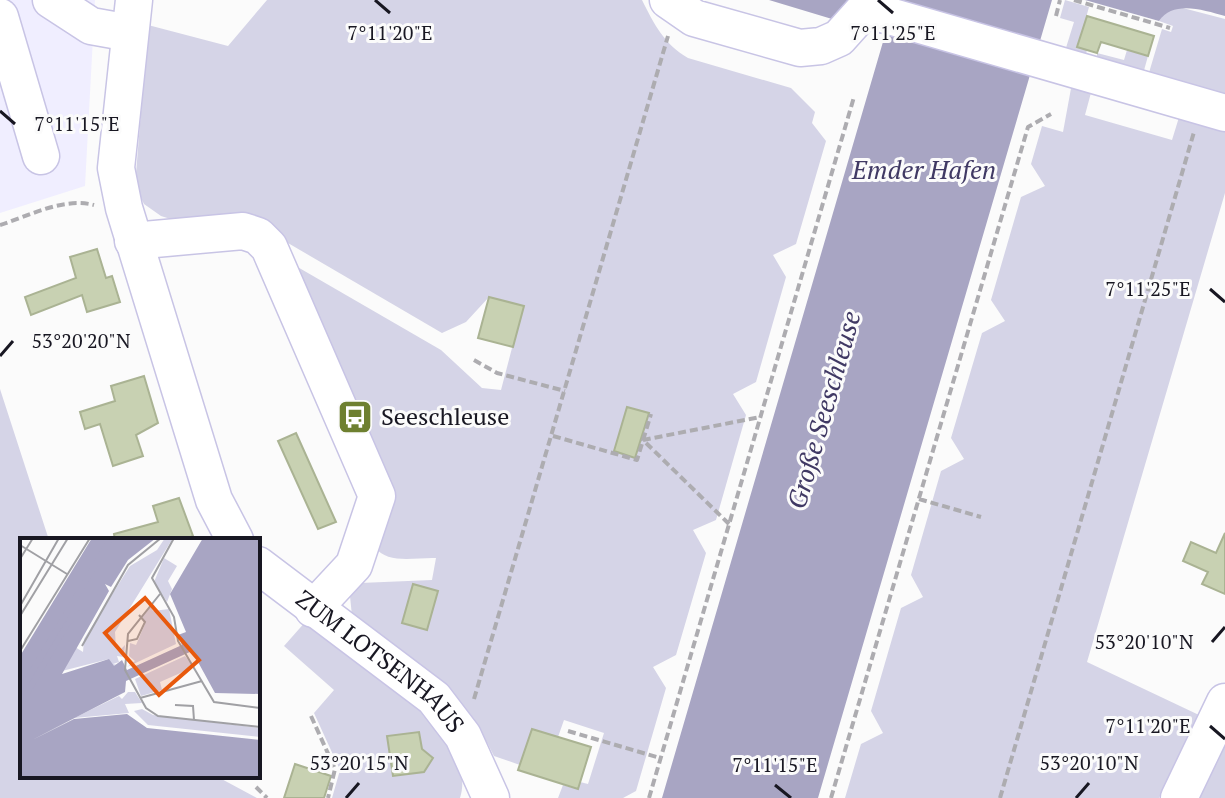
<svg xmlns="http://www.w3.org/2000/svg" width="1225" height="798" viewBox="0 0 1225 798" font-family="'PT Serif',serif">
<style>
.built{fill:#f0eeff}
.green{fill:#d5d4e7}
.water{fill:#a8a5c3}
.building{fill:#c8d1b2;stroke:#aab393;stroke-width:2}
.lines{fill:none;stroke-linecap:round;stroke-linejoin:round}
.minor-casing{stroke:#c8c4e5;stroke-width:39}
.path{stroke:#adacb0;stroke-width:4;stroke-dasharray:8 4;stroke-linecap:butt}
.minor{stroke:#fff;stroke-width:36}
.ticks{fill:none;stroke:#181722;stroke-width:3}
.labels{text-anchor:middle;stroke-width:6;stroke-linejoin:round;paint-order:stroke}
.poi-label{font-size:24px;fill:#181722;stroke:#fbfbfb;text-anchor:start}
.street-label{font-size:24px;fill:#181722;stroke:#fbfbfb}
.water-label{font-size:26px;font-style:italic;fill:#403964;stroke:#fbfbfb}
.inset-river{fill:none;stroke:#a8a5c3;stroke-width:4}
.inset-road{fill:none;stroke:#a0a0a4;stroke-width:2}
.view{fill:#e8590c;fill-opacity:0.15;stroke:#e8590c;stroke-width:4}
.inset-edge{fill:none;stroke:#181722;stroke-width:4}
.ticks-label{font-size:20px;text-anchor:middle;fill:#181722;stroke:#fbfbfb;stroke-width:6;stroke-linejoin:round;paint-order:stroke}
</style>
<rect width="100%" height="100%" fill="#fbfbfb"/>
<!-- built -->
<path class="built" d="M0,0H95L85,186L0,213Z"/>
<!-- green -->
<path class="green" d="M267,0H642C654,24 664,44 688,58L791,88L815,112L812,123L826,141L796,244L773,255L786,277L756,382L733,394L746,415L716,520L693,530L706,553L676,655L653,667L666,688L636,791L623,798H558L563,785L577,789L580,782L588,784L604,733L564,720L558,737L532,729L520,765L494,756C463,690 409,655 352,616L350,596L360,583L432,580L436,558C417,557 387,565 375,547L282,258L441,350L482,388L501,390L523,306L489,297L466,322L442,333L264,229L183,223L161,216L144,204L135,186L148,25L228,46Z
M1065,0L1089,7L1078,46L1087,50L1085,58L1065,51L1074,22L1060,18Z
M1179,7L1225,19V97L1148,76L1162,29L1171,32L1173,26L1159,21L1165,12Z
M1127,50L1148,56L1143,74L1097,61V53L1124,60Z
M1072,83L1092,89L1085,115L1172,140L1180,114L1225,126V193L1087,662L1199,715L1159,798H845L861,744L883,733L871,711L901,608L923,597L911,575L941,471L964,459L951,438L982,333L1005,321L991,300L1021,197L1045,186L1031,164L1042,126L1063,132Z
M0,389L49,540H22V776H216L257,798H0Z
M307,620C351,654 481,732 460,798H332L340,770L314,713L334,690L284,646Z
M1225,726V798H1190Z"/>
<!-- water -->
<path class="water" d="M769,0H1052L818,798H662L885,35Z
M1085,0H1225V16C1203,10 1173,0 1159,21Z"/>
<!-- building -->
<path class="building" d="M1087,16L1154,36L1148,56L1101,42L1097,53L1077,47Z
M97,249L106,278L112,276L120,302L87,312L82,295L31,315L25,297L76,278L70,257Z
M489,297L524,306L513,347L478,338Z
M144,376L158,423L136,435L143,456L113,466L100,424L85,429L80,412L115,401L111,386Z
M627,407L649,413L635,458L614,451Z
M296,433L336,522L318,529L278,441Z
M179,498L193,536L183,540H115L114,534L158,522L153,506Z
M1225,533V594L1202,584L1208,572L1183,561L1191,542L1216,553Z
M413,584L438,591L427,630L402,623Z
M532,729L591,747L578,789L518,770Z
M419,732L422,749L433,758L424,772L393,776L387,736Z
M295,764L331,776L324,798H284Z"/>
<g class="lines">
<!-- minor casing -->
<g class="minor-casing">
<g id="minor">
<path d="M51,0L91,26L130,33"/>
<path d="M134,0L116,168L124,208L214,500L235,540"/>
<path d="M668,0L694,18L800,48L821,46L839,38L865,9L1225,113"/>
<path d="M0,17L41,156"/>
<path d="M133,241L243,231L258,236L269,247L377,496L354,565L313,609"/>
<path id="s1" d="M258,565L434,698L463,736L491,798"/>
<path d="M1179,798L1225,702"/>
</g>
</g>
<!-- path -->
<path class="path" d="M1074,0L1170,28
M1056,16L1060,0
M0,225C29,216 63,197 94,205
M474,360L497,373L565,391
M553,436L637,460L651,414
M919,499L981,517
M729,524L643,440L760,417
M474,699L668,36
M311,716L335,769L328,798
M568,731L660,758
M256,787L267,798
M649,798L854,97
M831,798L1028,127L1051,114
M1000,798L1194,132"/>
<!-- minor -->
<use href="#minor" class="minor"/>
</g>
<!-- ticks -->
<path class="ticks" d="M375,0L390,13M878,0L893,13M0,111L15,124M1210,289L1225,302M0,356L13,341M1212,642L1225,627M1210,726L1225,739M775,785L791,798M346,798L359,783M1076,798L1089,783"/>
<!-- icons -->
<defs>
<g id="bus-square" transform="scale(1.8)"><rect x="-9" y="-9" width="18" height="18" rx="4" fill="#6e8030" stroke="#fbfbfb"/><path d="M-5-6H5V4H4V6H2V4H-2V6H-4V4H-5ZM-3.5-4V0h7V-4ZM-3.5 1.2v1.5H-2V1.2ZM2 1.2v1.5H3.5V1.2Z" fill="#fff"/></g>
</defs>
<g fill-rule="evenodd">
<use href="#bus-square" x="355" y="417"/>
</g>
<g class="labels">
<!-- poi labels -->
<g class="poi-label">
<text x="381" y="425">Seeschleuse</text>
</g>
<!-- street labels -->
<g class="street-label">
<text dy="8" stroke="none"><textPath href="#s1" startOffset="156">ZUM LOTSENHAUS</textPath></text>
</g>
<!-- water labels -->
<g class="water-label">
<text x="924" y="179">Emder Hafen</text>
<text transform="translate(824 410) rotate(-74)" y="9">Große Seeschleuse</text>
</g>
</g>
<!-- overview -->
<g transform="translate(20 538)">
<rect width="240" height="240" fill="#fbfbfb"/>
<path d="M145,0H153L95,94L96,110L99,113L105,107L104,119L97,118L99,124L93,126L101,128L46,138L89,121L42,133L55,109L63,114L64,101L110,28L137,12ZM144,20L157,28L148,43L152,51L147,64L134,44ZM131,68L133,73L149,71L156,106L107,129L115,123L109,118L110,105L116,107L125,86L121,78ZM165,118L174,129L140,144L142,152L121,158L115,141ZM108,154H115L122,165L105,166L109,175L54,180L99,158L102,161ZM122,171L133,177L240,190V199L128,187L114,173Z" fill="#d5d4e7"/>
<path d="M72,0H136L108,22L91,49L85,46L89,53L42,136L89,121L94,128L102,122L107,132L162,107L158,97L166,94L150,56L183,0H240V156L195,155L172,113L106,143L105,154L12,202L54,181L107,176L127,190L240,202V240H0V118Z" fill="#a8a5c3"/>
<path class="inset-river" d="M0,152L90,0M0,156L92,0M0,165L47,85L60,74M0,169L48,86L78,57"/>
<path class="inset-road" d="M154,0L132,40L154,79L158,103L194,164L240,170M0,7L47,36M0,21L13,0M140,56L108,96L105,132L126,170L138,178L240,189M0,68L39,0M0,78L48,0M108,103L117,101L125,84L119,77M62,108L108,27L141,0M0,113L70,0M120,160L182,143M155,167L173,168L174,182"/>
<path class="view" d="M125,60L179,122L139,157L85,95Z"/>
<rect width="240" height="240" class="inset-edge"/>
</g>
<g class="ticks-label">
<text x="893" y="40">7°11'25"E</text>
<text x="390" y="40">7°11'20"E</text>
<text x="77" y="131">7°11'15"E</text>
<text x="1148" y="296">7°11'25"E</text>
<text x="81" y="348">53°20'20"N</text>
<text x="1144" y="649">53°20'10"N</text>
<text x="1148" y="733">7°11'20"E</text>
<text x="359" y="770">53°20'15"N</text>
<text x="1089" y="770">53°20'10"N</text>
<text x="775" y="772">7°11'15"E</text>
</g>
</svg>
